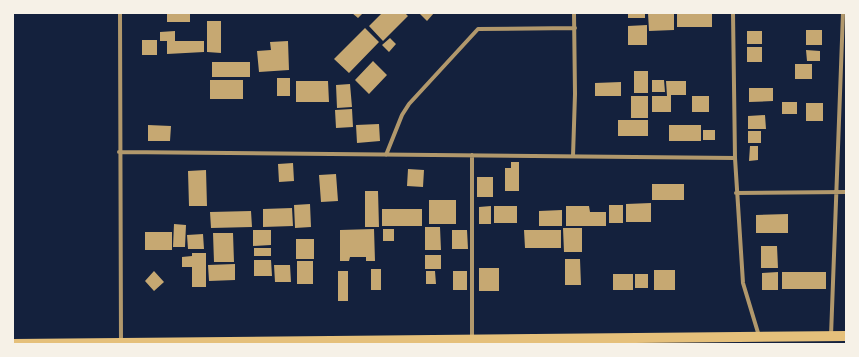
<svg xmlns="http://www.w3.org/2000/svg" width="859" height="357" viewBox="0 0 859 357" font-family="Lato,sans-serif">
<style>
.building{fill:#c6a872}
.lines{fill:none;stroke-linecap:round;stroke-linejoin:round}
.minor{stroke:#b1986c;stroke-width:4}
.primary{stroke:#e5c07b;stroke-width:10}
</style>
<rect width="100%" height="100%" fill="#14213d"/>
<!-- building -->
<path class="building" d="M167,13H190V22H167Z
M352,13H363L358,18Z
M382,13H405L408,16L383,41L369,26Z
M419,13H434L427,21Z
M628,13H645V18H628Z
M648,13H674V30L649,31Z
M677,13H712V27H677Z
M207,21H221V53L207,52Z
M647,25V45H628V26Z
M365,28L379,42L349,73L334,59Z
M806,30H822V45H806Z
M175,31V41H204V52L167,54V41H160V32Z
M747,31H762V44H747Z
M390,38L396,44L389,52L382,45Z
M142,40H157V55H142Z
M288,41L289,70L259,72L257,51L271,50L270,42Z
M747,47H762V62H747Z
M806,50L820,51V61H807Z
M373,61L387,75L369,94L355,80Z
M212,62H250V77H212Z
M795,64H812V79H795Z
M634,71H648V93H634Z
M277,78H290V96H277Z
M210,80H243V99H210Z
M652,80H664L665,92H652Z
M296,81H328L329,102H296Z
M666,81H686V95H671V112H652V96H667Z
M621,82V96H595V83Z
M350,84L352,107L337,108L336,85Z
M749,88H773V101L749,102Z
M631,96H648V118H631Z
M692,96H709V112H692Z
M782,102H797V114H782Z
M806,103H823V121H806Z
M352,109L353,127L336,128L335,110Z
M765,115L766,129H748V116Z
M618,120H648V136H618Z
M379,124L380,141L357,143L356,125Z
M148,125L171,126L170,141H148Z
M669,125H701V141H669Z
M703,130H715V140H703Z
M748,131H761V143H748Z
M750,146H758V160L749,161Z
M511,162H519V191H505V168H511Z
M293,163L294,181L279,182L278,164Z
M408,169L424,170L423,187L407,186Z
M206,170L207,206H189L188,171Z
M336,174L338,201L321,202L319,175Z
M477,177H493V197H477Z
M652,184H684V200H652Z
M365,191H378L379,227H365Z
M429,200H456V224H429Z
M651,203V222H626V204Z
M310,204L311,227L295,228L294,205Z
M609,205H623V223H609Z
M491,206V224H479V207Z
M494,206H517V223H494Z
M566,206H589L590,212H606V226H566Z
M292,208L293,226L263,227V209Z
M382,209H422V226H382Z
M562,210V226H539V211Z
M251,211L252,227L211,228L210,212Z
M788,214V233H756V215Z
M174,224L186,225L185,247H173Z
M425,227H440L441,250H425Z
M563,228H582V252H564Z
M374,229L375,261H366V257H350L349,261H340V230Z
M383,229H394V241H383Z
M253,230H271V245L253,246Z
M452,230H467L468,249H452Z
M524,230H561V248H525Z
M145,232H172V250H145Z
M213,233H233L234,262H214Z
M203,234L204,249H188L187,235Z
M296,239H314V259H296Z
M761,246H777L778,268H761Z
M254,248H271V256H254Z
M192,253H206V287H192V267H182V257L192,256Z
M425,255H441V269H425Z
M565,259H580L581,285H565Z
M254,260H271L272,276H254Z
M297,261H313V284H297Z
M235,264V280L209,281L208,265Z
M274,265H290L291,282H275Z
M479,268H499V291H479Z
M371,269H381V290H371Z
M654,270H675V290H654Z
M154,271L164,282L154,291L145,281Z
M338,271H348V301H338Z
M426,271H435L436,284H426Z
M453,271H467V290H453Z
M778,272V290H762V273Z
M782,272H826V289H782Z
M613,274H633V290H613Z
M635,274H648V288H635Z"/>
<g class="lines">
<!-- minor -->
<path class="minor" d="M120,13L121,343
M733,13L735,158L743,283L759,336
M119,152L735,158
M386,155L402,115L409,104L478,29L575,28
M472,155V338
M573,156L575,94L574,13
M736,193L846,192
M831,336L843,13"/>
<!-- primary -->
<path class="primary" d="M13,344L846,336"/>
</g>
<!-- border -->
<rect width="859" height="357" fill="none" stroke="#f6f1e7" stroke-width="28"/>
</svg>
